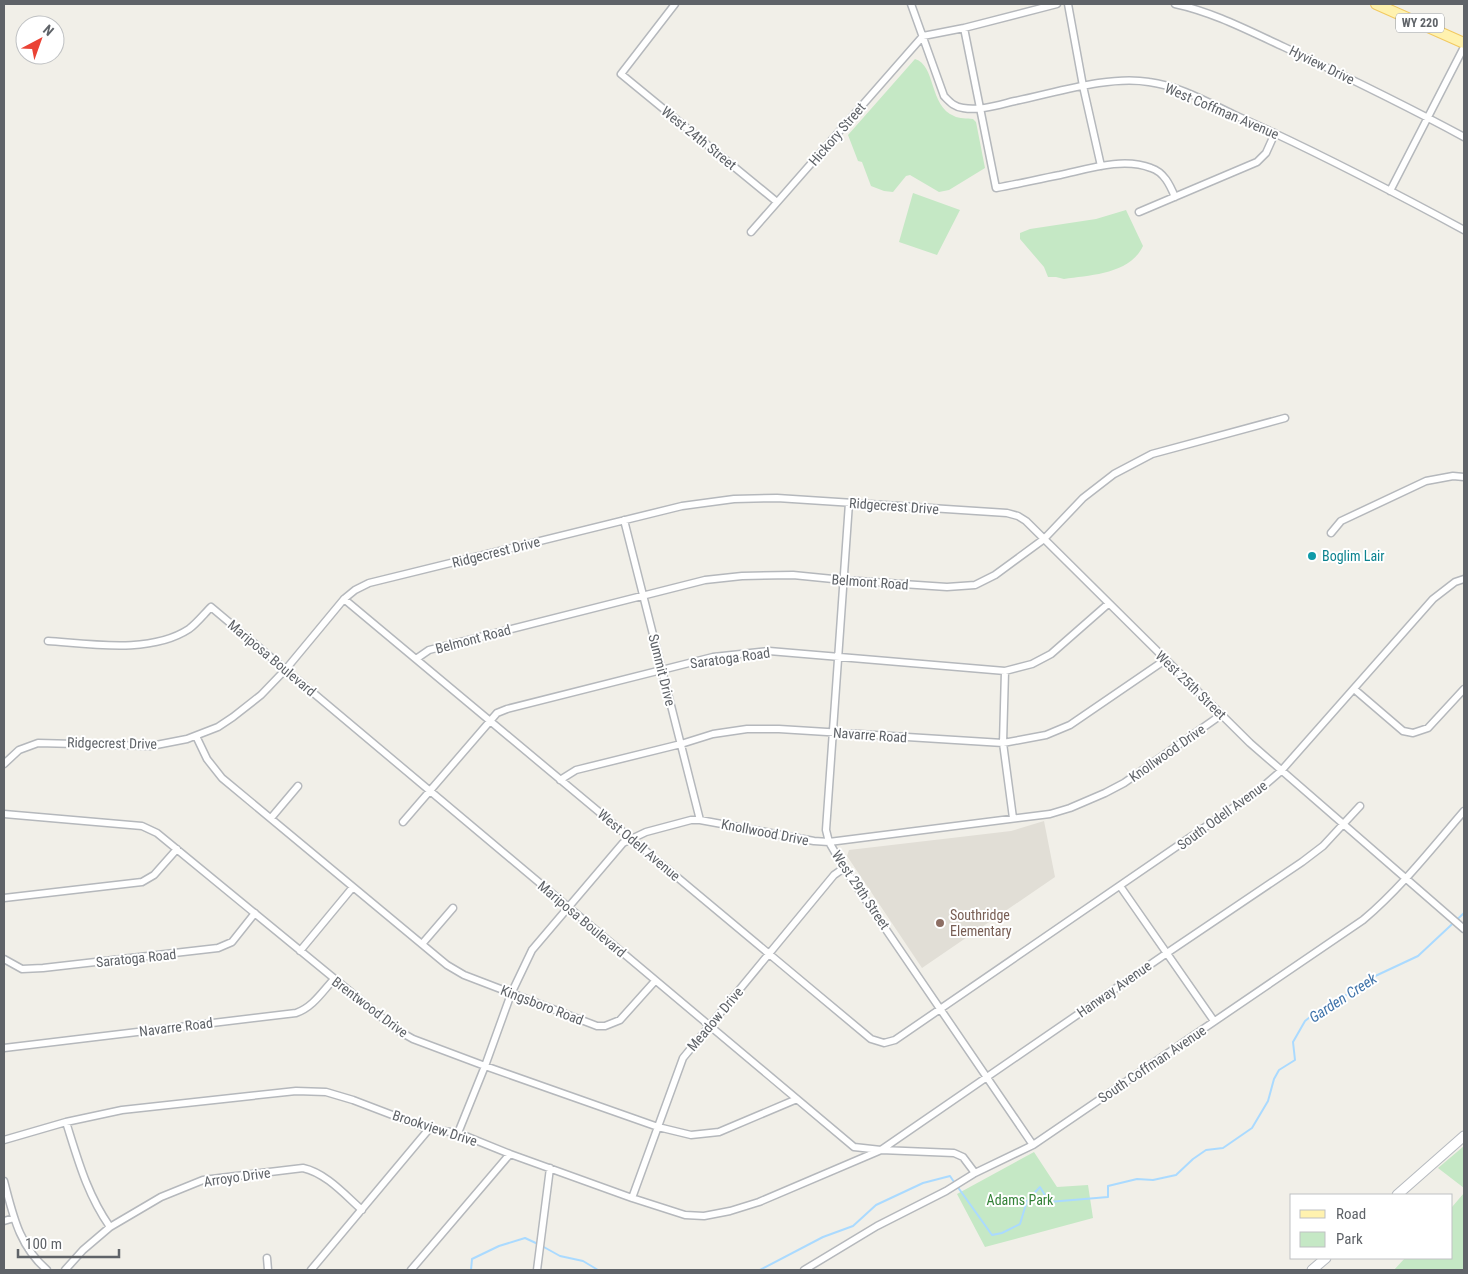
<svg xmlns="http://www.w3.org/2000/svg" width="1468" height="1274" viewBox="0 0 1468 1274" font-family="'Roboto Condensed',sans-serif">
<style>
.education{fill:#e1ded6}
.green{fill:#c5e8c5}
.lines{fill:none;stroke-linecap:round;stroke-linejoin:round}
.stream{stroke:#aadaff;stroke-width:2}
.minor-casing{stroke:#b5b8bc;stroke-width:9}
.secondary-casing{stroke:#b6babf;stroke-width:11}
.primary-casing{stroke:#f2c960;stroke-width:12}
.minor{stroke:#fff;stroke-width:6}
.secondary{stroke:#fff;stroke-width:9}
.primary{stroke:#fff2af;stroke-width:10}
.culture-dot{fill:#0f9aa8;stroke:#fff;stroke-width:2}
.education-dot{fill:#8d6e63;stroke:#fff;stroke-width:2}
.labels{text-anchor:middle;stroke-width:4;stroke-linejoin:round;paint-order:stroke}
.shield{fill:#fff;stroke:#8f9295;stroke-width:1}
.shield-label{font-size:12px;font-weight:bold;fill:#5f6368}
.street-label{font-size:14px;fill:#5f6368;stroke:#fff}
.culture-label{font-size:14px;fill:#0d838f;stroke:#fff;text-anchor:start}
.education-label{font-size:14px;fill:#785e54;stroke:#fff;text-anchor:start}
.park-label{font-size:14px;fill:#348238;stroke:#fff}
.water-label{font-size:15px;font-style:italic;fill:#4174aa;stroke:#fff}
</style>
<rect width="100%" height="100%" fill="#f1efe8"/>
<!-- education -->
<path class="education" d="M1044,821L1055,877L922,968L847,856L849,850L1011,831Z"/>
<!-- green -->
<path class="green" d="M915,59C936,65 929,106 954,116C959,119 967,118 973,119L976,122L985,168L949,190L939,192L910,175L906,176L893,192L884,191L871,186L862,162L858,161L848,135Z
M913,193L960,210L937,255L899,242Z
M1126,210L1143,246C1130,274 1091,275 1064,279L1056,277H1048L1044,267L1020,239V233L1030,229L1096,219Z
M1464,1146V1188L1438,1168Z
M1034,1152L1057,1187L1088,1185L1093,1218L985,1247L957,1194Z
M1464,1193V1270H1394L1405,1258H1452V1207Z"/>
<g class="lines">
<!-- stream -->
<path class="stream" d="M957,1186L992,1235L1002,1233L1020,1224L1027,1201L1040,1187L1049,1202L1108,1197V1186L1137,1179L1153,1180L1176,1175L1193,1159L1206,1150L1223,1148L1252,1128L1268,1101L1274,1079L1279,1070L1295,1060L1293,1042L1305,1021L1320,1009L1346,995L1371,978L1418,956L1464,913
M542,1246L560,1256L583,1261L598,1270
M471,1270L472,1259L499,1246L525,1238L538,1244
M760,1270L823,1237L853,1226L876,1205L923,1183L950,1176L954,1182"/>
<!-- minor casing -->
<g class="minor-casing">
<path id="minor" d="M675,4L621,74L777,202
M911,4L944,96C950,102 954,107 963,108C980,111 998,105 1015,101C1055,93 1109,75 1149,82C1180,86 1209,103 1237,116C1315,151 1390,190 1464,230
M1068,4L1083,86L1101,166
M1175,4C1213,12 1249,31 1284,47C1345,76 1405,105 1464,137
M964,28L996,188C1018,184 1039,179 1060,175C1088,169 1123,157 1151,168C1164,172 1170,185 1175,197
M1390,191L1464,47
M1139,212L1257,162L1266,153L1275,133
M751,232L923,36L964,28L1057,4
M849,503L826,830L829,842L844,868L1033,1145
M624,520L700,820
M1331,533L1341,521L1426,481L1453,476L1464,477
M344,599L871,1039L884,1043L895,1040L1259,790L1281,771L1433,599L1455,582L1464,579
M48,641C91,644 151,654 189,629C197,623 204,614 211,607L854,1147L881,1150L954,1153L963,1157L975,1173
M416,659L429,650L705,580L742,576L793,575L843,580L947,587L975,585L995,575L1044,539L1083,498L1114,474L1152,454L1285,418
M1005,671L1003,743L1013,818
M1354,689L1403,731L1413,733L1428,728L1464,689
M196,736L207,759L222,778L447,965L464,975L597,1026H605L620,1020L655,981
M4,764L19,750L38,743L151,746L187,739L218,727L233,717L261,695L286,669L344,599L355,590L369,583L682,506L734,499L777,498L1007,513L1018,516L1026,521L1250,743L1464,929
M560,780L576,770L681,744L713,734L747,729H779L1003,743L1046,735L1070,725L1165,660
M4,814L142,826L157,833L397,1030L413,1039L485,1066L658,1127L691,1135L719,1132L797,1099
M271,818L298,786
M403,822L497,713L507,709L713,657L769,651L1005,671L1032,664L1051,654L1108,604
M1120,886L1214,1021
M4,898L142,882L154,875L177,849
M422,944L453,908
M300,951L353,887
M4,959L22,969L43,968L218,948L232,942L255,913
M4,1048L296,1013C313,1007 322,992 334,979
M66,1122C78,1160 87,1194 110,1227
M458,1133L485,1066L511,994L532,950L623,843L646,832L691,820H700L814,841L829,842L1050,814L1070,808L1105,793L1124,783L1221,715
M4,1140L66,1122L122,1110L296,1091L326,1092L353,1100L429,1129L458,1133L510,1154L632,1198L685,1215L704,1216L730,1211L759,1202L881,1150L1167,953L1302,862L1323,846L1360,806
M4,1181C13,1215 19,1246 47,1270
M632,1198L683,1058L834,875L844,868
M4,1221L14,1218
M267,1258L268,1270
M65,1270L83,1250L110,1227L161,1197L203,1180L303,1168C326,1173 345,1195 362,1210
M311,1270L429,1129
M411,1270L510,1154
M537,1270L550,1168
M804,1270L877,1226L946,1191L975,1173L1033,1145L1363,920C1401,888 1432,848 1464,811"/>
</g>
<!-- secondary casing -->
<g class="secondary-casing">
<path id="secondary" d="M1397,1195L1464,1136
M1312,1270L1326,1258"/>
</g>
<!-- primary casing -->
<g class="primary-casing">
<path id="primary" d="M1376,4L1464,43"/>
</g>
<!-- minor -->
<use href="#minor" class="minor"/>
<!-- secondary -->
<use href="#secondary" class="secondary"/>
<!-- primary -->
<use href="#primary" class="primary"/>
</g>
<!-- markers -->
<circle class="culture-dot" cx="1312" cy="556" r="5"/>
<circle class="education-dot" cx="940" cy="923" r="5"/>
<g class="labels">
<!-- shield labels -->
<rect class="shield" x="1396" y="13.5" width="48" height="19" rx="4"/>
<g class="shield-label">
<text x="1420" y="27">WY 220</text>
</g>
<!-- street labels -->
<g class="street-label">
<text transform="translate(1322 65) rotate(26)" y="5">Hyview Drive</text>
<text transform="translate(1222 111) rotate(23)" y="5">West Coffman Avenue</text>
<text transform="translate(837 134) rotate(-49)" y="5">Hickory Street</text>
<text transform="translate(699 138) rotate(39)" y="5">West 24th Street</text>
<text transform="translate(894 506) rotate(4)" y="5">Ridgecrest Drive</text>
<text transform="translate(496 552) rotate(-14)" y="5">Ridgecrest Drive</text>
<text transform="translate(870 582) rotate(4)" y="5">Belmont Road</text>
<text transform="translate(473 639) rotate(-15)" y="5">Belmont Road</text>
<text transform="translate(272 658) rotate(40)" y="5">Mariposa Boulevard</text>
<text transform="translate(730 658) rotate(-8)" y="5">Saratoga Road</text>
<text transform="translate(662 670) rotate(76)" y="5">Summit Drive</text>
<text transform="translate(1191 685) rotate(44)" y="5">West 25th Street</text>
<text transform="translate(870 735) rotate(4)" y="5">Navarre Road</text>
<text transform="translate(112 743) rotate(1)" y="5">Ridgecrest Drive</text>
<text transform="translate(1167 753) rotate(-35)" y="5">Knollwood Drive</text>
<text transform="translate(1222 815) rotate(-36)" y="5">South Odell Avenue</text>
<text transform="translate(765 832) rotate(11)" y="5">Knollwood Drive</text>
<text transform="translate(639 845) rotate(40)" y="5">West Odell Avenue</text>
<text transform="translate(861 890) rotate(56)" y="5">West 29th Street</text>
<text transform="translate(582 919) rotate(40)" y="5">Mariposa Boulevard</text>
<text transform="translate(136 958) rotate(-6)" y="5">Saratoga Road</text>
<text transform="translate(1114 989) rotate(-35)" y="5">Hanway Avenue</text>
<text transform="translate(542 1005) rotate(21)" y="5">Kingsboro Road</text>
<text transform="translate(370 1007) rotate(37)" y="5">Brentwood Drive</text>
<text transform="translate(715 1019) rotate(-50)" y="5">Meadow Drive</text>
<text transform="translate(176 1027) rotate(-7)" y="5">Navarre Road</text>
<text transform="translate(1152 1064) rotate(-34)" y="5">South Coffman Avenue</text>
<text transform="translate(435 1128) rotate(18)" y="5">Brookview Drive</text>
<text transform="translate(237 1177) rotate(-8)" y="5">Arroyo Drive</text>
</g>
<!-- culture labels -->
<g class="culture-label">
<text x="1322" y="561">Boglim Lair</text>
</g>
<!-- education labels -->
<g class="education-label">
<text x="950" y="920">Southridge<tspan x="950" dy="16">Elementary</tspan></text>
</g>
<!-- park labels -->
<g class="park-label">
<text x="1020" y="1205">Adams Park</text>
</g>
<!-- water labels -->
<g class="water-label">
<text transform="translate(1343 998) rotate(-33)" y="5">Garden Creek</text>
</g>
</g>
<!-- border -->
<rect width="1468" height="1274" fill="none" stroke="#5f6368" stroke-width="10"/>
<!-- legend -->
<rect x="1290" y="1194" width="162" height="65" fill="#ffffff" stroke="#bfc1c3"/>
<rect x="1300" y="1210" width="25" height="8" fill="#fff2af" stroke="#bfc1c3"/>
<text x="1336" y="1219" font-size="15" fill="#5f6368">Road</text>
<rect x="1300" y="1232" width="25" height="15" fill="#c5e8c5" stroke="#bfc1c3"/>
<text x="1336" y="1244" font-size="15" fill="#5f6368">Park</text>
<!-- north arrow -->
<g transform="translate(40 40) rotate(41)"><circle r="24" fill="#ffffff" stroke="#bfc1c3"/>
<path d="M0-4L9 19L0 12L-9 19Z" fill="#ea4335"/>
<text y="-8" font-size="14" font-weight="bold" text-anchor="middle" fill="#5f6368">N</text>
</g>
<!-- scale -->
<path d="M18 1249v8h101v-8" fill="none" stroke="#5f6368" stroke-width="2.5"/>
<text x="25" y="1249" font-size="15" fill="#5f6368" stroke="#ffffff" stroke-width="4" paint-order="stroke">100 m</text>
</svg>
